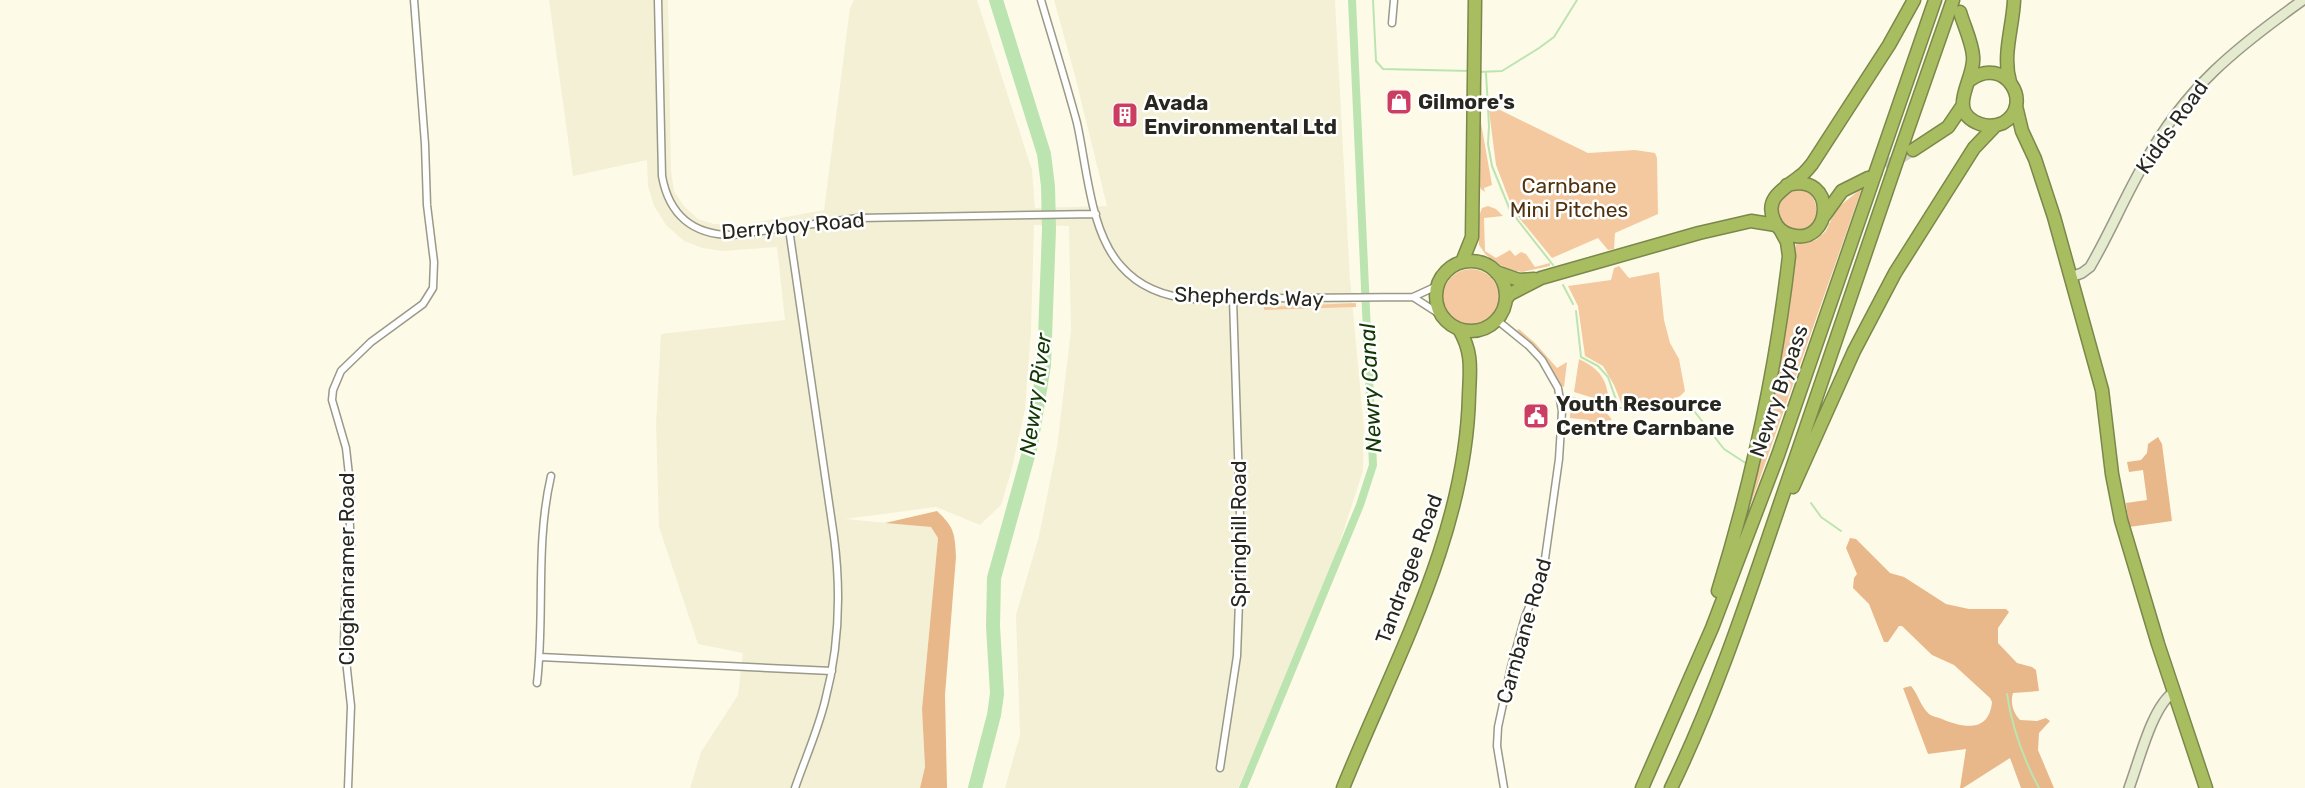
<svg xmlns="http://www.w3.org/2000/svg" width="2305" height="788" viewBox="0 0 2305 788" font-family="Rubik,sans-serif">
<style>
.built{fill:#f3f0d5}
.green{fill:#f4c9a0}
.forest{fill:#e8b88a}
.lines{fill:none;stroke-linecap:round;stroke-linejoin:round}
.stream{stroke:#bce4b0;stroke-width:2}
.canal{stroke:#bce4b0;stroke-width:8}
.river{stroke:#bce4b0;stroke-width:14}
.highway-tunnel{stroke:#d2d1c0;stroke-width:12;stroke-dasharray:12 6;stroke-linecap:butt}
.street-casing{stroke:#9b9988;stroke-width:9}
.secondary-casing{stroke:#9b9988;stroke-width:12}
.highway-casing{stroke:#7a884a;stroke-width:15}
.street{stroke:#fff;stroke-width:6}
.secondary{stroke:#e5ebcf;stroke-width:9}
.highway{stroke:#a7bd60;stroke-width:12}
.labels{text-anchor:middle;stroke-width:5;stroke-linejoin:round;paint-order:stroke}
.poi-label{font-size:21px;font-weight:bold;fill:#272720;stroke:#fff;text-anchor:start}
.street-label{font-size:21px;fill:#272720;stroke:#fff}
.park-label{font-size:21px;fill:#51320e;stroke:#fff}
.water-label{font-size:22px;font-style:italic;fill:#133804;stroke:#fff}
</style>
<rect width="100%" height="100%" fill="#fdfbe8"/>
<!-- built -->
<path class="built" d="M549,0H668L671,170L674,191L684,206L698,219L714,224L742,225L824,210L850,8L854,0H977L1032,170L1035,208L1107,206L1075,76L1054,0H1335L1350,279L1364,429L1363,471L1330,572L1238,788H1005L1020,735L1016,615L1039,536L1057,447L1071,330L1069,226L1034,225L1031,331L1025,409L1011,472L1001,505L980,525L936,507L845,519L931,527L938,538L922,709L925,768L920,788H690L701,752L738,695L743,653L698,644L659,527L656,424L661,334L785,320L777,247L723,251L702,248L684,241L666,225L654,206L648,186L647,160L573,176Z"/>
<!-- green -->
<path class="green" d="M1478,106L1492,185L1484,188L1485,192L1481,189L1478,182Z
M1492,106L1588,153L1635,150L1655,153L1657,158L1658,214L1615,233L1614,249L1608,250L1598,238L1552,258L1516,214L1511,215L1510,213L1512,207L1496,165L1489,111Z
M1862,188L1740,535L1793,249L1795,248L1796,244L1816,240L1826,231L1836,209Z
M1805,189C1826,204 1816,238 1791,231C1787,229 1782,225 1778,223L1775,202L1784,190Z
M1488,206L1496,209L1503,216L1484,218L1485,251L1496,258L1510,250L1515,256L1521,252L1526,254L1535,267L1550,263V266L1522,272L1506,269L1486,255L1479,245L1478,219L1482,208Z
M1619,266L1629,278L1659,272L1664,320L1670,343L1679,359L1685,391C1673,407 1642,406 1623,407L1614,385L1603,366L1585,356L1578,306L1568,286L1611,280L1614,268Z
M1443 297a28 28 0 1 1 56 0a28 28 0 1 1-56 0Z
M1356,303V307L1264,310V307Z
M1519,329L1535,343L1557,368L1567,362L1564,387L1560,385L1549,364L1517,330Z
M1579,359C1604,371 1607,382 1610,407L1600,400L1574,392Z
M1573,397C1590,401 1602,405 1612,420L1596,422V427L1590,429L1589,420L1570,418L1571,400Z"/>
<!-- forest -->
<path class="forest" d="M2158,437L2162,444L2172,521L2129,527L2126,503L2147,500L2143,470L2129,472L2127,462L2141,460L2147,453L2148,444Z
M937,511C954,527 955,533 956,557L945,695L947,788H920L925,767L922,709L938,538L931,527L885,523Z
M1850,538L1856,539L1890,573L1904,577L1946,604L1969,609H2006L2009,612L1998,628V643L2017,663L2032,667L2036,670L2039,691L2013,693C2010,702 2013,713 2020,720L2037,721L2046,718L2050,721L2039,733L2038,750L2054,788H2021L2010,758L1963,788H1960L1966,749L1928,754L1903,688L1911,686C1918,694 1921,707 1929,714C1933,717 1937,717 1942,719C1963,728 1989,733 1992,702L1990,698L1954,665L1932,655L1902,626H1899L1888,642H1884L1869,604L1853,588L1854,578L1857,574L1846,548Z"/>
<g class="lines">
<!-- stream -->
<path class="stream" d="M1373,0L1376,61L1383,69L1470,71
M1479,72L1502,71L1539,48L1554,37L1577,0
M1486,73L1489,126L1488,144L1492,166L1510,210
M1513,214L1553,265
M1563,285L1573,304
M1576,311L1581,357L1598,366L1608,377L1619,408L1664,405L1679,401L1687,402L1724,449L1747,464
M1811,503L1821,517L1841,531
M2007,694C2012,728 2023,758 2039,788"/>
<!-- canal -->
<path class="canal" d="M1243,788L1360,505L1373,465L1352,0"/>
<!-- river -->
<path class="river" d="M975,788L994,715L997,694L993,626L994,578L1031,445L1044,365L1049,229L1048,186L1044,154L996,0"/>
<!-- highway-tunnel -->
<path class="highway-tunnel" d="M1870,176L1913,150"/>
<!-- street casing -->
<g class="street-casing">
<path id="street" d="M658,0L662,176C669,215 693,235 732,235L858,218L1096,214
M1041,0C1053,41 1066,82 1077,123C1087,167 1090,232 1121,266C1140,288 1166,297 1194,299L1413,297L1437,286
M1392,23L1394,0
M789,229L834,537C841,591 839,648 825,701C818,730 805,759 795,788
M1413,297L1441,315
M1497,320L1529,346L1542,360L1558,388L1562,411L1559,459L1543,573L1525,617L1511,667L1498,727L1497,746L1504,788
M540,657L832,671
M537,683C545,614 535,545 551,476
M1220,768L1237,656L1241,546L1233,299
M348,788L351,706L344,642L346,577L351,545L349,509L351,493L346,448L332,400L333,390L341,371L371,342L423,304L433,288L434,262L427,205L425,144L414,0"/>
</g>
<!-- secondary casing -->
<g class="secondary-casing">
<path id="secondary" d="M2071,277L2082,273L2090,267C2110,233 2125,196 2145,162C2185,88 2237,47 2303,0
M2129,788C2139,762 2152,706 2174,692"/>
</g>
<!-- highway casing -->
<g class="highway-casing">
<path id="highway" d="M1960,12C1964,26 1972,42 1973,56C1976,79 1944,111 1980,124C1988,127 1996,126 2003,123C2035,105 2005,54 1970,80
M2010,82C2002,55 2013,27 2014,0
M2016,106L2022,131L2035,159L2054,217L2102,390L2112,474L2121,520L2158,644L2206,788
M1913,150L1948,127L1963,105
M1787,185C1838,171 1833,247 1791,235C1783,233 1777,228 1774,220C1764,198 1784,189 1799,177C1804,174 1808,169 1812,164L1889,45L1914,0
M1824,216L1842,191L1868,178
M1436 296a35 35 0 1 1 70 0a35 35 0 1 1-70 0Z
M1462,262L1472,237L1475,0
M1496,272L1519,280L1534,279
M1506,299L1510,294L1541,278L1699,233L1751,221L1776,225
M1793,487L1854,351L1895,273L1974,148L1995,126
M1718,591C1752,481 1776,370 1789,256L1787,242L1781,231
M1343,788C1394,661 1466,535 1469,395C1470,369 1473,353 1459,329
M1642,788L1712,628L1778,455L1935,0
M1671,788C1723,681 1758,566 1797,454C1848,302 1900,151 1953,0"/>
</g>
<!-- street -->
<use href="#street" class="street"/>
<!-- secondary -->
<use href="#secondary" class="secondary"/>
<!-- highway -->
<use href="#highway" class="highway"/>
</g>
<!-- icons -->
<defs>
<g id="shop-square" transform="scale(1.35)"><rect x="-9" y="-9" width="18" height="18" rx="4" fill="#cc3d62" stroke="#fff"/><path d="M-5-2.5h2.3a2.7 3.5 0 0 1 5.4 0H5L5.5 6h-11ZM-1.5-2.5h3a1.5 2.3 0 0 0-3 0Z" fill="#fff"/></g>
<g id="building-square" transform="scale(1.35)"><rect x="-9" y="-9" width="18" height="18" rx="4" fill="#cc3d62" stroke="#fff"/><path d="M-4-6H4V6H1V3H-1V6H-4ZM-2.5-4.3h1.7v1.8h-1.7ZM.8-4.3h1.7v1.8H.8ZM-2.5-1h1.7V.8h-1.7ZM.8-1h1.7V.8H.8Z" fill="#fff"/></g>
<g id="civic-square" transform="scale(1.35)"><rect x="-9" y="-9" width="18" height="18" rx="4" fill="#cc3d62" stroke="#fff"/><path d="M-.6-6.5H3V-4.5H.6V-3L4-1V1h2V6H-6V1h2V-1L-.6-3ZM-1.2 2.5V6h2.4V2.5Z" fill="#fff"/></g>
</defs>
<g fill-rule="evenodd">
<use href="#shop-square" x="1399" y="102"/>
<use href="#building-square" x="1125" y="115"/>
<use href="#civic-square" x="1536" y="416"/>
</g>
<g class="labels">
<!-- poi labels -->
<g class="poi-label">
<text x="1418" y="109">Gilmore's</text>
<text x="1144" y="110">Avada<tspan x="1144" dy="24">Environmental Ltd</tspan></text>
<text x="1556" y="411">Youth Resource<tspan x="1556" dy="24">Centre Carnbane</tspan></text>
</g>
<!-- street labels -->
<g class="street-label">
<text transform="translate(2172 127) rotate(-55)" y="7">Kidds Road</text>
<text transform="translate(793 226) rotate(-5)" y="7">Derryboy Road</text>
<text transform="translate(1249 297) rotate(2)" y="7">Shepherds Way</text>
<text transform="translate(1779 391) rotate(-71)" y="7">Newry Bypass</text>
<text transform="translate(1239 534) rotate(-90)" y="7">Springhill Road</text>
<text transform="translate(347 569) rotate(-90)" y="7">Cloghanramer Road</text>
<text transform="translate(1409 569) rotate(-70)" y="7">Tandragee Road</text>
<text transform="translate(1524 631) rotate(-74)" y="7">Carnbane Road</text>
</g>
<!-- park labels -->
<g class="park-label">
<text x="1569" y="193">Carnbane<tspan x="1569" dy="24">Mini Pitches</tspan></text>
</g>
<!-- water labels -->
<g class="water-label">
<text transform="translate(1370 388) rotate(-93)" y="8">Newry Canal</text>
<text transform="translate(1035 394) rotate(-82)" y="8">Newry River</text>
</g>
</g>
</svg>
